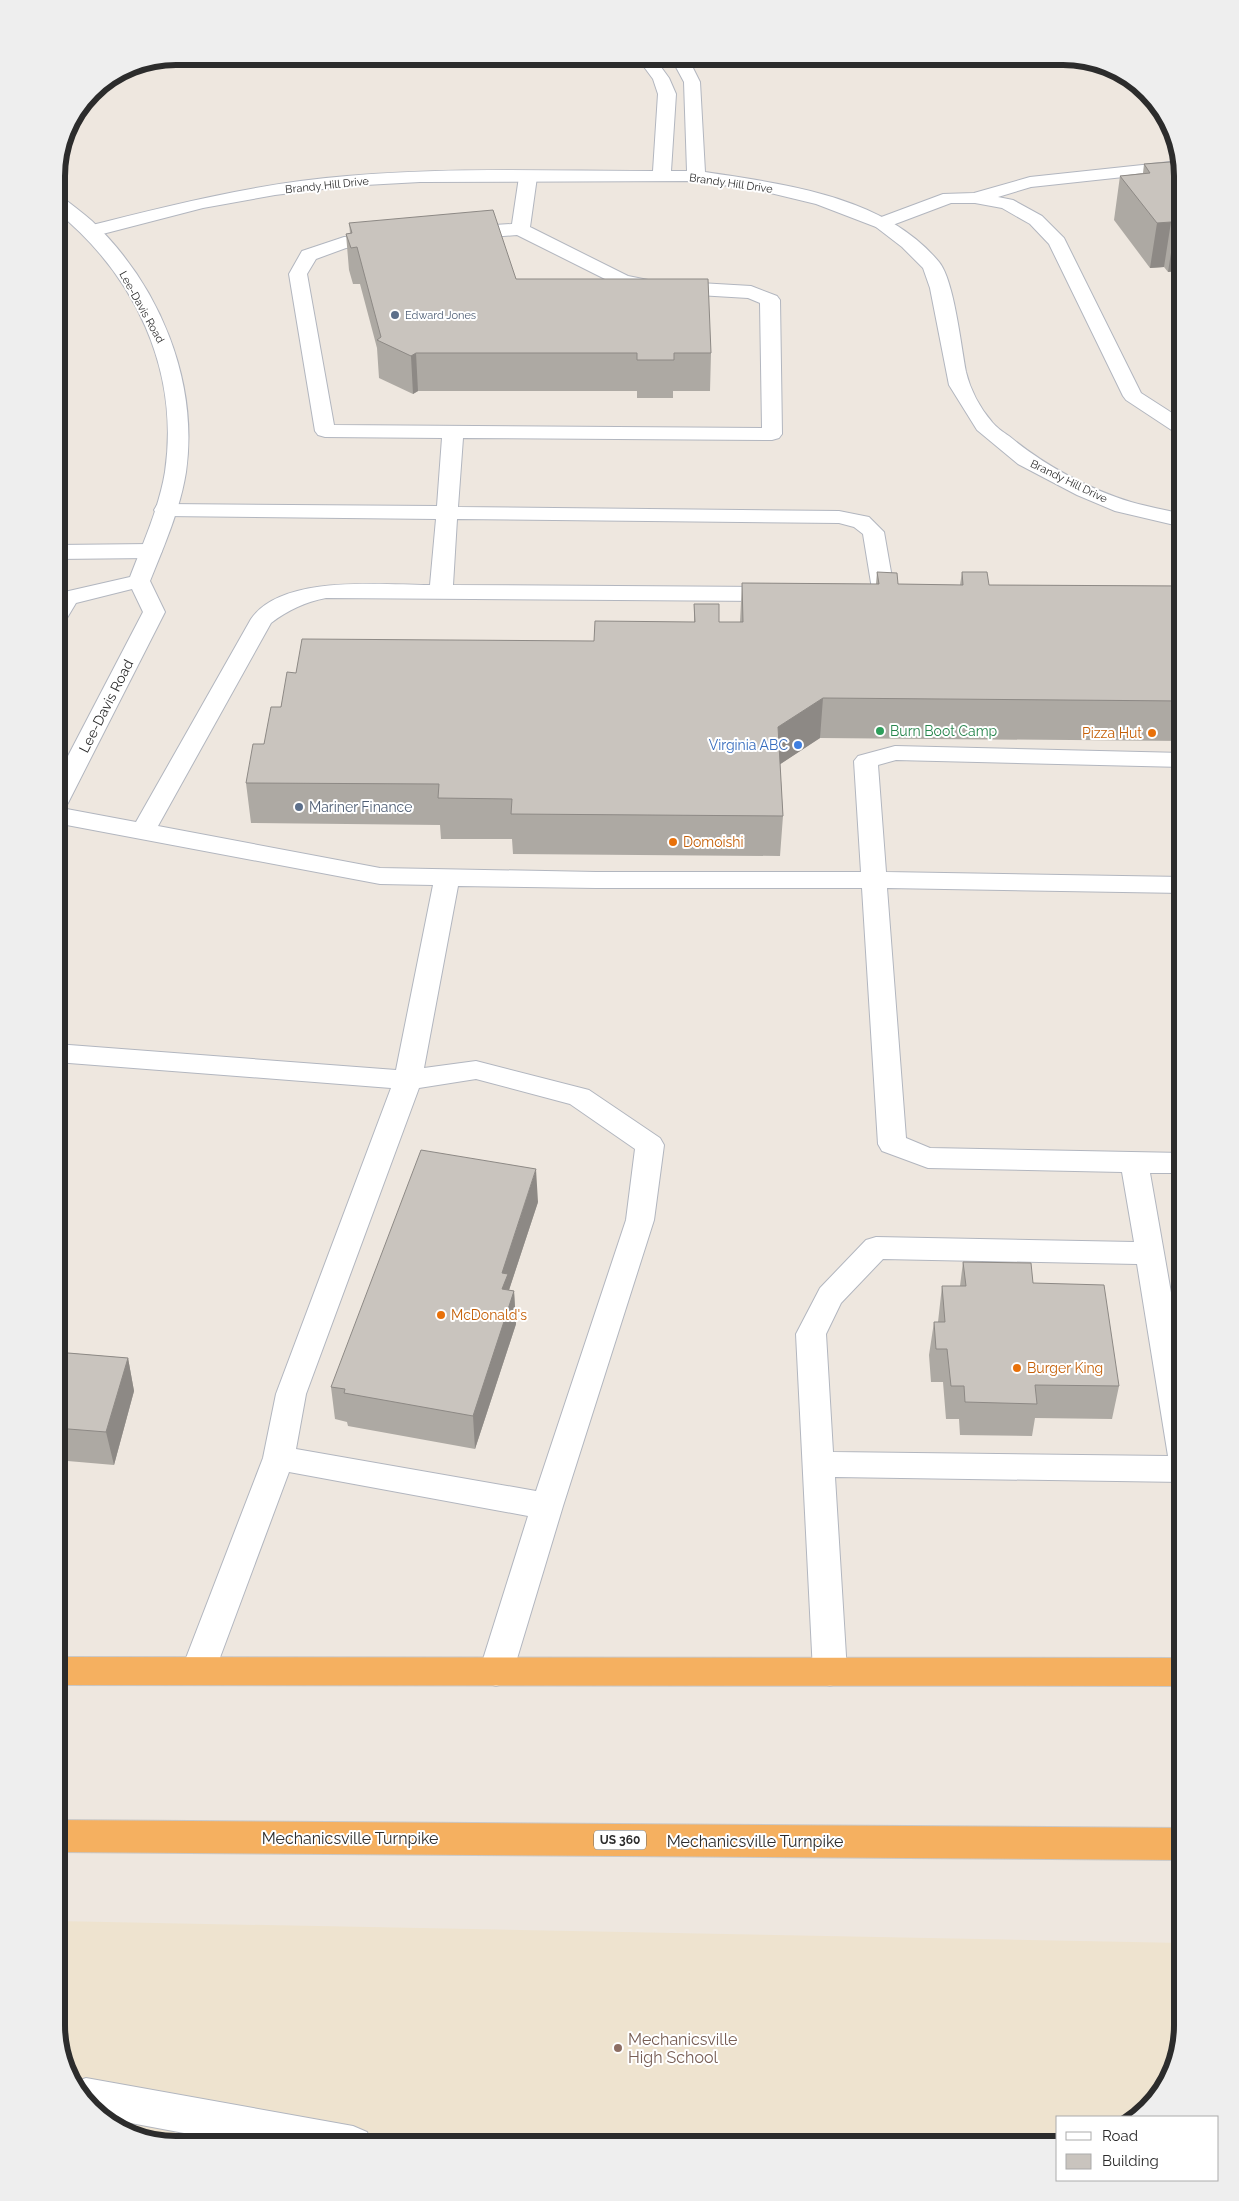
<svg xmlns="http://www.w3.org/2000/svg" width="1239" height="2201" viewBox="0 0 1239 2201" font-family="Raleway,sans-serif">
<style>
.education{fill:#eee3cf}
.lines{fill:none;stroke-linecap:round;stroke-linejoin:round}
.service-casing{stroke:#b2b6bf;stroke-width:2}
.minor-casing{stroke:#b2b6bf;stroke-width:2}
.secondary-casing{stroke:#b2b6bf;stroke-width:2}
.trunk-casing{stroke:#c8c8c8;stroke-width:2}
.service{fill:#fff;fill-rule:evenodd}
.minor{fill:#fff;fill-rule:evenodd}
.secondary{fill:#fff;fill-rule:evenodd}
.trunk{fill:#f5b060;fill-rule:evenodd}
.wall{fill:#ada9a3}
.shaded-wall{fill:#8d8985}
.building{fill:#c9c4be;stroke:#8d8985}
.service-dot{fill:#5c6f8a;stroke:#fff;stroke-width:2}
.leisure-dot{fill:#2e9e5b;stroke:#fff;stroke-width:2}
.food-dot{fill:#e8710a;stroke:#fff;stroke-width:2}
.shop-dot{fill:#3f7fe0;stroke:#fff;stroke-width:2}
.education-dot{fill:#8d6e63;stroke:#fff;stroke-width:2}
.labels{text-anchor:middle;stroke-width:4;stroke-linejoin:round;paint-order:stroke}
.far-street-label{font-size:11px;fill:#2c2c2c;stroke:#fff}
.far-service-label{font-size:11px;fill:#4e5e75;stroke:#fff;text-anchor:start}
.shield{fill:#fff;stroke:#6b6b6b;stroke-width:1}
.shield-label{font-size:12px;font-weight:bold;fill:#2c2c2c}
.street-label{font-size:14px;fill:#2c2c2c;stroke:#fff}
.leisure-label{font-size:14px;fill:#27864d;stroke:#fff;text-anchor:start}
.food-label{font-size:14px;fill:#c56008;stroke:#fff;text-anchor:start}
.shop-label{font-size:14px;fill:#366cbe;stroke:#fff;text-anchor:end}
.service-label{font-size:14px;fill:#4e5e75;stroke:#fff;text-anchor:start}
.near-street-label{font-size:16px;fill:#2c2c2c;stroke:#fff}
.near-education-label{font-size:16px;fill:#785e54;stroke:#fff;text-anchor:start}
.rim{fill:none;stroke:#2c2c2c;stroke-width:6}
</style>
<rect width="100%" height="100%" fill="#eee7df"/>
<!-- education -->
<path class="education" d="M56,1921L1183,1943V2025L1162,2092L1131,2117H1058V2145H168L109,2124L65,2071L56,2025Z"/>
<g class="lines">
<!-- service casing -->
<g class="service-casing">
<path id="service" d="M1180,161L1182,171H1179L1031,187L998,197L1013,200L1042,216L1064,238L1141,393L1183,420V435L1176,433L1126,400L1123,396L1049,244L1030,224L1002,208L975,203H951L882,229L876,227L873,223L876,219L943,194L974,193L1030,177Z
M528,172L534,173L537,177L530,227L628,276L648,280L751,286L777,296L780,300L782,434L779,438L772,440L463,438L458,507L839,511L869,517L884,532L895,595L892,600L884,602L876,600L873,595L863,534L854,527L839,523L457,519L453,585L779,587L787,589L790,594L787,599L779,601L326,598C305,602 288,610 271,623L158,826L380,868L596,872H861L854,761L858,756L895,746L1183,753V767L896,760L878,765L886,872L1183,877V893L887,888L906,1138L930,1148L1183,1153V1173H1150L1183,1361V1482L835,1477L847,1672L842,1682L830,1686L818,1682L813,1672L796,1334L820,1288L866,1240L876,1237L1134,1242L1122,1172L928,1168L882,1151L878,1144L862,888H596L458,886L424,1068L476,1061L589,1090L660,1138L664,1145L654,1220L563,1506L513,1672L508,1682L496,1686L484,1682L479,1672L528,1516L289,1472L215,1671L210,1681L198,1685L186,1681L181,1671L263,1458L276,1394L391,1088L56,1062V1044L396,1070L433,885L380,884L56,823V807L136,822L251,619C282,574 383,585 430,585L436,519L165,516L157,515L154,510L157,505L165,504L437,506L442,438L325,437L318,435L315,431L289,274L302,251L344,237L385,234L392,236L394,240L392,244L346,248L316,259L307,274L334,425L762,428L760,303L748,298L648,292L615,284L517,235L462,239L455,237L453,233L455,229L462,227L512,224L519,177L522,173ZM476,1079L570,1104L635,1149L626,1220L536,1491L296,1449L306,1394L419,1088ZM883,1259L1137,1264L1168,1456L833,1452L826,1334L841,1303Z
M151,544L159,546L162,551L159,556L151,558L56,559V545Z
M86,2078L353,2126L367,2132L372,2145H248L104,2118L75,2082Z"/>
</g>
<!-- minor casing -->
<g class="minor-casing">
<path id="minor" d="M636,56H653L669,78L676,94L671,171H687L684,82L670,56H687L700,82L705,172C784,184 885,196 939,262C954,280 961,346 966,372C970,389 980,408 992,422C996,427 1003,432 1009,436C1044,465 1088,489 1131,502C1148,507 1166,510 1183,514V527L1115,511L1077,495L1018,464L977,430L949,385L930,288L923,268L902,247L876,227L816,204L762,191L696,181L420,182L347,186L275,195L203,208L91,237L84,235L82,231L84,227C171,205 258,183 347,176C449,167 552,171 653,171L658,94L653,79Z"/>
</g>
<!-- secondary casing -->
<g class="secondary-casing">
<path id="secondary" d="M56,196L62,197C72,205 83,213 92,221C159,285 199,380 186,472C180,510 164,546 150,581L165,612L68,803L65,808L56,811V779L143,612L132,589L76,603L64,623L56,625V599L60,593L130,577C143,543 159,508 165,472C180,370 135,275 56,211Z"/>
</g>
<!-- trunk casing -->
<g class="trunk-casing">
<path id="trunk" d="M56,1657L1183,1658V1686L56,1685Z
M56,1820L1183,1828V1860L56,1852Z"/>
</g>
<!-- service -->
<use href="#service" class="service"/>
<!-- minor -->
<use href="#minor" class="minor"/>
<!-- secondary -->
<use href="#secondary" class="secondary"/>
<!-- trunk -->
<use href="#trunk" class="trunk"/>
</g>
<!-- wall -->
<path class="wall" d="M1144,164L1174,167L1183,176V270L1168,272L1164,267L1150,268L1114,220L1120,176L1143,173Z
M349,223L516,279L711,353L710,391H673V398H637V391H418L413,394L379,378L377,348L360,284H353L349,270L346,234L350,233Z
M877,572L898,584L960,585L962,572L989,585L1183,586V741L820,738L780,764L783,816L780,856L513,854L512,839H441L440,825L251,823L246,783L296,673L594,641L694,622V604L719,622H740L742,583L876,584Z
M538,1202L509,1290L514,1291L516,1324L475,1449L348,1426L347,1422L335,1419L331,1387Z
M963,1262L1033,1283L1119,1386L1112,1419L1035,1418L1032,1436L960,1435L959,1419H946L943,1382H931L929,1355L934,1322H938L942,1286H960Z
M56,1352L128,1358L134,1391L114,1465L56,1460Z"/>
<!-- shaded-wall -->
<path class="shaded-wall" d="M1171,222L1164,267L1150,268L1157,223Z
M1183,226V270L1168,272L1175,227Z
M416,353L418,391L413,394L411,356Z
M823,698L820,738L776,767L778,727Z
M536,1169L538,1202L509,1290L514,1291L516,1324L475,1449L473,1416L502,1273Z
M128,1358L134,1391L114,1465L106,1432Z"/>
<!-- building -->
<path class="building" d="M1170,162L1174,167L1181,166L1183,176V226L1175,227L1171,222L1157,223L1120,176L1150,173L1144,164Z
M493,210L516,279H708L711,353H674V360H637V353H416L411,356L377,340L381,337L357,247L351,248L346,234L352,233L349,223Z
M877,572L897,573L898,584L963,585L962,572H987L989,585L1183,586V701L823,698L778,727L783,816L511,814L512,799L438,798L439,784L246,783L253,744H264L271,707H281L287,672L296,673L302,639L594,641L595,621L695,622L694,604H719V622H743L742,583L879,584Z
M421,1150L536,1169L502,1273L508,1274L502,1289L514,1291L473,1416L344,1393L345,1389L331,1387Z
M963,1262L1031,1263L1033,1283L1104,1285L1119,1386L1035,1385L1037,1404L965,1402L964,1386H951L947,1349H936L934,1322H945L942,1286H966Z
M56,1352L128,1358L106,1432L56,1428Z"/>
<!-- markers -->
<g class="service-dot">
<circle cx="395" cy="315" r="5"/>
<circle cx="299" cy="807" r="5"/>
</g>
<circle class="leisure-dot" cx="880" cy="731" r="5"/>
<g class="food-dot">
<circle cx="1152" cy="733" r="5"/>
<circle cx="673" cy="842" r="5"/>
<circle cx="441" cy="1315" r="5"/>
<circle cx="1017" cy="1368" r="5"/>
</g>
<circle class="shop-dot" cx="798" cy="745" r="5"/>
<circle class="education-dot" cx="618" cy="2048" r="5"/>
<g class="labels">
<!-- far-street labels -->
<g class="far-street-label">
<text transform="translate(731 183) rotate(8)" y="4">Brandy Hill Drive</text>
<text transform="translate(327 185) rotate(-6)" y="4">Brandy Hill Drive</text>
<text transform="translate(142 307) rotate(61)" y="4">Lee-Davis Road</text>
<text transform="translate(1069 481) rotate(26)" y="4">Brandy Hill Drive</text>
</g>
<!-- far-service labels -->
<g class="far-service-label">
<text x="405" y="319">Edward Jones</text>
</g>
<!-- shield labels -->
<rect class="shield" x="594" y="1830.5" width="52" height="19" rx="4"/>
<g class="shield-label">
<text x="620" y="1844">US 360</text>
</g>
<!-- street labels -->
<g class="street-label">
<text transform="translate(106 706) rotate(-63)" y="5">Lee-Davis Road</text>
</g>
<!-- leisure labels -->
<g class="leisure-label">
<text x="890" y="736">Burn Boot Camp</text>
</g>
<!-- food labels -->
<g class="food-label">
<text x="1142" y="738" text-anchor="end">Pizza Hut</text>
<text x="683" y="847">Domoishi</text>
<text x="451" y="1320">McDonald's</text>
<text x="1027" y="1373">Burger King</text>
</g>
<!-- shop labels -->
<g class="shop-label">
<text x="788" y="750">Virginia ABC</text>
</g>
<!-- service labels -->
<g class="service-label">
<text x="309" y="812">Mariner Finance</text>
</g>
<!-- near-street labels -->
<g class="near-street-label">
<text x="350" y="1844">Mechanicsville Turnpike</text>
<text x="755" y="1847">Mechanicsville Turnpike</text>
</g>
<!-- near-education labels -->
<g class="near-education-label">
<text x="628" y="2045">Mechanicsville<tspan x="628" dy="18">High School</tspan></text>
</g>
</g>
<!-- crop -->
<path d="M0 0H1239V2201H0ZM176 65H1063A111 111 0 0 1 1174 176V2025A111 111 0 0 1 1063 2136H176A111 111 0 0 1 65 2025V176A111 111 0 0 1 176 65Z" fill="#eee" fill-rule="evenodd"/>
<path class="rim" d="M176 65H1063A111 111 0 0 1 1174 176V2025A111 111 0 0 1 1063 2136H176A111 111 0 0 1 65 2025V176A111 111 0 0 1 176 65Z"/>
<!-- legend -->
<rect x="1056" y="2116" width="162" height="65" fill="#ffffff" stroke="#ababab"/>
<rect x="1066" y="2132" width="25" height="8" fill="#ffffff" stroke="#ababab"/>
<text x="1102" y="2141" font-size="15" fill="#2c2c2c">Road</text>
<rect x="1066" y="2154" width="25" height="15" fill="#c9c4be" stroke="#ababab"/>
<text x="1102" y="2166" font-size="15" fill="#2c2c2c">Building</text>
</svg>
